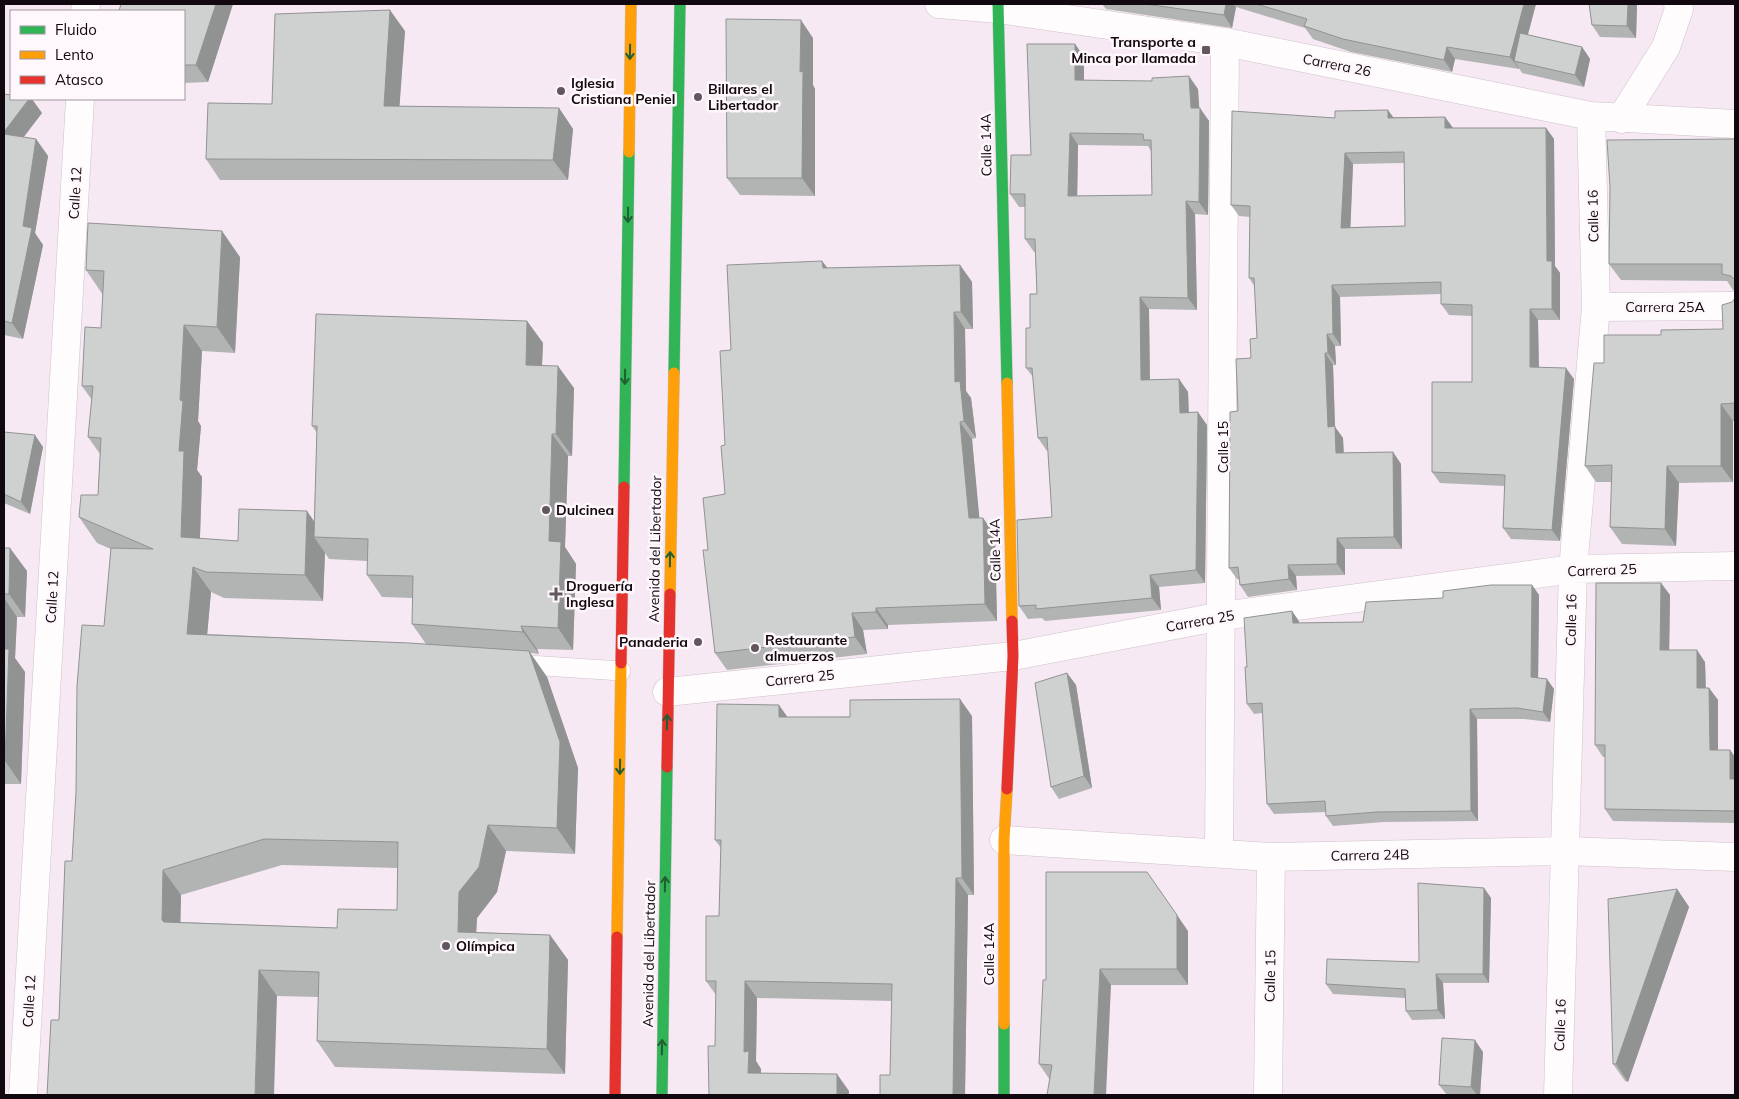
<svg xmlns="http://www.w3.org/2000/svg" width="1739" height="1099" viewBox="0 0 1739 1099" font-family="Mulish,sans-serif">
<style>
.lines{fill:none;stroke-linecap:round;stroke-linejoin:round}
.lane-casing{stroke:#cdc1c9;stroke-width:20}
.street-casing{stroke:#cdc1c9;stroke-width:29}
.fast-casing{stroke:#cdc1c9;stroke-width:12}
.slow-casing{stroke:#cdc1c9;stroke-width:12}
.jam-casing{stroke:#cdc1c9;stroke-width:12}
.lane{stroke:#fefcfd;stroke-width:19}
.street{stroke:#fefcfd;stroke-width:28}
.fast{stroke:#30b455;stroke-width:11}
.slow{stroke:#ff9f0a;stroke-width:11}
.jam{stroke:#e5322d;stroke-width:11}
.wall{fill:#b2b4b4;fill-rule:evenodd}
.shaded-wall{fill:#919292}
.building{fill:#cfd1d1;stroke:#919292;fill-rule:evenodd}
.oneway{stroke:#215e32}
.poi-dot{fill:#62575f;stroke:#fef7fc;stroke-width:2}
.labels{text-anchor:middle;stroke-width:5;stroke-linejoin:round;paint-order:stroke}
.poi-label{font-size:14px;font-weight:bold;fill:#12080f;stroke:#fef7fc;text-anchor:start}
.street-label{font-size:14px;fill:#12080f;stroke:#fef7fc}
</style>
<rect width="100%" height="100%" fill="#f7e9f3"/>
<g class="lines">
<!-- lane casing -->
<g class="lane-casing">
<path id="lane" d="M513,664L621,671"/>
</g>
<!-- street casing -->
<g class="street-casing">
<path id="street" d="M939,4L998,9L1225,42L1591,116L1735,124
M85,11L86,4
M1621,119L1666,47L1679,9L1678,4
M1596,307L1735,306
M667,692L1013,656L1222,616L1573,569L1735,566
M1004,840L1271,857L1565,851L1735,857
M1219,852L1225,42
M23,1095L80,99
M1268,1095L1271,857
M1558,1095L1573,569L1596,307L1591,116"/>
</g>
<!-- fast casing -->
<g class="fast-casing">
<path id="fast" d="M998,4L1007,383
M674,373L680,4
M624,487L629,152
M1004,1024V1095
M662,1095L667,767"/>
</g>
<!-- slow casing -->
<g class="slow-casing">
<path id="slow" d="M629,152L631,4
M1007,383L1012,621
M670,594L674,373
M617,937L621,663
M1004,1024V840L1007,789"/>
</g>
<!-- jam casing -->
<g class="jam-casing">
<path id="jam" d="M621,663L624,487
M667,767L670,594
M1007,789L1013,656L1012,621
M615,1095L617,937"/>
</g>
<!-- lane -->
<use href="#lane" class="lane"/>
<!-- street -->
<use href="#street" class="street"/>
<!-- fast -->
<use href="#fast" class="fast"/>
<!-- slow -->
<use href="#slow" class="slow"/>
<!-- jam -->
<use href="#jam" class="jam"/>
</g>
<!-- wall -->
<path class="wall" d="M121,4H233L208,82L184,83V11Z
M1102,4H1536L1528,35L1582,47L1590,59L1584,87L1522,73L1519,68V69L1455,59L1452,72L1351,52L1313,39L1305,28L1236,7L1232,28L1106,9Z
M1589,4H1648L1637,5L1636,38L1600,37L1592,25Z
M405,31L399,106L559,108L573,129L568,180H220L206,159L272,104Z
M813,38V85L815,89V196L740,195L727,178Z
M1075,44L1084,57V80L1198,89L1199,108L1209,121L1208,215L1195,214L1197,310L1149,309L1150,380L1179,379L1188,392L1189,412L1207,425L1205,583L1159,587L1161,610L1045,621L1042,618L1028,619L1019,606L1052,517L1048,450L1047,451L1038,438L1033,377L1026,368L1030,328L1037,294L1035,252H1034L1025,239V207H1019L1010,194L1031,155ZM1078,145L1148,146L1151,151L1152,195L1077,196Z
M4,94L42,113L23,137L36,139L48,156L35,233L43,245L23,339L4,335Z
M1393,117H1445L1453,128H1546L1554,139L1555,266L1560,273V320H1538L1539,367L1574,379L1560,541L1511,539L1503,528L1505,486L1440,483L1432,472L1472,382V316L1449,315L1441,304V294L1340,297L1341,346H1335L1336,365H1333L1335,427L1343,438L1344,453L1393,452L1401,464L1402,549H1345V575L1296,576L1297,590L1248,597L1240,585L1239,579H1237L1229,568L1238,411L1251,358L1257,338L1255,287L1249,278L1250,217L1239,216L1231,205L1335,118ZM1404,163L1405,226L1350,227L1353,164Z
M1735,139V291L1733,290L1727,281L1621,280L1609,264Z
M240,257L235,353L202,351L198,421L201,426L197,470L202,477L200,539L238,541L314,521L317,433L312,426L527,321L543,343L542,366L574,388L572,456H568L565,547L576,564L573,650L537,649L539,654L530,653L547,677L578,768L575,854L506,851L497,892L477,918L476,932L550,935L568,960L565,1074L335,1067L317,1041L319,997L277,996L59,1020L72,861L104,626L111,549L97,543L79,517L98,495L100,454L88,437L92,400L82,386L101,328L103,295L86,270ZM325,553L329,559L367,561V575L382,597L413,598L412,624L426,644L207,634L211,592L224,598L323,601ZM282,865L398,868L397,910L337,928L180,922L181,895Z
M822,261L828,268L960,265L972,282L973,329H965L966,391L971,398L976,438L972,439L979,518H983L995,535L997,621L888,625V629L863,630L867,654L727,670L715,653L708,550L725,494L731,350Z
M1735,298V421H1733V482L1679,483L1676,546L1622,544L1610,527L1612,482H1596L1585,466L1604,363L1661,335L1723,329L1732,302Z
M4,432L43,447L30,514L4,503Z
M4,548L27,571L25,617H17L15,658L25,672L21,784H4Z
M1661,583L1670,595L1669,650L1705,662L1706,688H1709L1718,700V750H1730L1735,757V823L1613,821L1605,809V757H1603L1595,745Z
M1532,585L1539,595L1538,678L1554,689L1550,722L1524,719H1477L1478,821L1384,822L1333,826L1326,816V812L1274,814L1267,804L1263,713L1254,714L1247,704V667L1292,611L1299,623L1363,622L1443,598Z
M1067,673L1076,685L1092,788L1059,799L1051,787Z
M972,716L974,895H968L965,1095H880L890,1075L892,1001L757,998L756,1061L761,1069V1073L849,1091V1095H709L715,1046L716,995L706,981L719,916L721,848L715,840L787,717Z
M1484,888L1491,898L1489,983H1443L1445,1019L1412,1020L1406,1011L1405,998L1333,994L1326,984L1419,962Z
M1677,889L1689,907L1628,1082L1625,1081L1613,1064Z
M1188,931V985H1111L1050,1080L1039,1064L1046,980Z
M1483,1052L1480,1095H1447L1439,1085Z"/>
<!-- shaded-wall -->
<path class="shaded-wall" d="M216,4H233L208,82L196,65Z
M1226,4H1233L1236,7L1232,28L1224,15Z
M1524,4H1536L1520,63L1514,61L1519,68V69L1510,57Z
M1628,4H1636L1637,5L1636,38L1627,26Z
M390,10L405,31L398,127L384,106Z
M801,20L813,38V85L815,89V196L802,178L800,72Z
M1075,44L1084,57V92L1075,80Z
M1447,47L1455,59L1452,72L1444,60Z
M1582,47L1590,59L1584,87L1575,75Z
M1189,76L1198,89L1200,119V108L1209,121L1208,215L1199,202L1191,108Z
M29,99H32L42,113L14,150L4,135V132Z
M559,108L573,129L568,180L553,160Z
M1388,110L1396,121L1388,118Z
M1445,117L1453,128H1445Z
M1546,128L1554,139L1555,266L1560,273V320L1552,309L1547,261Z
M1070,133L1078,145L1077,209L1068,196Z
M36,139L48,156L35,233L43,245L23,339L12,323L23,226Z
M1345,153L1353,164L1350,239L1341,228Z
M1186,201L1195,214L1197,310L1188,298Z
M222,231L240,257L235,353L217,327Z
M822,261L834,278L823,268Z
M960,265L972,282L973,329L961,312Z
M1332,285L1340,297L1341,346L1333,334Z
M1140,297L1149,309L1150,393L1141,380Z
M1530,309L1538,320L1539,378L1530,367Z
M954,312L965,329L966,391L971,398L976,438L964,421L955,382Z
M527,321L543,343L541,387L526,365Z
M184,325L202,351L198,421L201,426L197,470L202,477L199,563L181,537L179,451L180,400Z
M1327,334L1335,346L1336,365L1328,353Z
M1325,353L1333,365L1335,427L1343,438L1344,465L1336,453L1328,427Z
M558,366L574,388L572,456L556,434Z
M1566,368L1574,379L1560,541L1552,530Z
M1179,379L1188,392L1189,426L1180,413Z
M1721,404L1733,421V482L1721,466Z
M1198,412L1207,425L1205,583L1196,570Z
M960,422L972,439L981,535L969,518Z
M552,434L568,456L565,547L576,564L573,650L558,628L549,541Z
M35,435L43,447L30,514L21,502Z
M1393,452L1401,464L1402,549L1394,537Z
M1667,466L1679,483L1676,546L1665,529Z
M307,511L325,537H314L325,553L323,601L305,575Z
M983,518L995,535L997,621L985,604Z
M1337,538L1345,549V575L1337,564Z
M10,548L27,571L25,617L9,594Z
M1288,565L1296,576L1297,590L1289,579Z
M193,567L211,592L205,659L187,634Z
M1150,575L1159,587L1161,610L1152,598Z
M1661,583L1670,595L1669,662L1660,650Z
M1532,585L1539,595L1538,687L1531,677Z
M4,598L17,617L15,658L25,672L21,784L5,761Z
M876,608L888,625V629L876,612Z
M1292,611L1299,621L1300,633L1293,623Z
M852,613L863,630L867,654L855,637Z
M521,626L537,649L539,654L523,632Z
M1697,650L1705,662L1706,700L1697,688Z
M529,651L547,677L578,768L575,854L557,828Z
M1067,673L1076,685L1092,788L1084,776Z
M1547,679L1554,689L1550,722L1543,712Z
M1709,688L1718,700V762L1710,750Z
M960,699L972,716L974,895L962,878Z
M779,705L791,722L779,717Z
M1470,709L1477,719L1478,821L1471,811Z
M1730,750L1735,757V787L1730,779Z
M488,825L506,851L497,892L477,918L475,957L458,932L459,892Z
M163,870L181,895L180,946L162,920Z
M956,878L968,895L965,1095H953Z
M1484,888L1491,898L1489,983L1483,974Z
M1677,889L1689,907L1628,1082L1616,1064Z
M1177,915L1188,931V985L1177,969Z
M550,935L568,960L565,1074L547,1049Z
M1100,969L1111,985L1106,1095H1094Z
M259,970L277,996L274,1095H255Z
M1436,974L1443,983L1445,1019L1438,1010Z
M745,981L757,998L756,1061L761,1069L760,1090L748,1073L744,1052Z
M1475,1040L1483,1052L1480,1095H1477L1471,1087Z
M837,1074L849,1091V1095H837Z"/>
<!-- building -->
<path class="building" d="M121,4H216L196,65H184V11H119Z
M1145,4H1226L1224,15Z
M1256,4H1524L1510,57L1447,47L1444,60L1343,39L1304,26L1307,19Z
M1589,4H1628L1627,26L1592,25Z
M390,10L384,106L559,108L553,160L206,159L208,103L272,104L275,14Z
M726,19L801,20L800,72L803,71L802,178H727Z
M1520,33L1582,47L1575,75L1514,61Z
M1027,44H1075V80L1152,81V78L1189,76L1191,108H1200L1199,202L1186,201L1188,298L1140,297L1141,380L1179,379L1180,413L1198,412L1196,570L1150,575L1152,598L1036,609V605L1019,606L1017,520L1052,517L1047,437L1038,438L1032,368H1026V328H1030V294H1037L1035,239H1025V194H1010L1011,155H1031ZM1070,133L1143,134L1144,140H1151L1152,195L1068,196Z
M4,94L11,95V99H29L4,132Z
M1388,110V118L1445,117V128H1546L1547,261H1552V309H1530V367L1566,368L1552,530L1503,528L1505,475L1432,472V382H1472V305L1441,304V282L1332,285L1333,334H1327L1328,353H1325L1328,427L1335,426L1336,453L1393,452L1394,537L1337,538V564L1288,565L1289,579L1240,585L1238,567L1229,568L1230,412L1238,411L1236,359L1251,358L1250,339L1257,338L1254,278H1249L1250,206L1231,205L1232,111L1335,118V111ZM1404,152L1405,226L1341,228L1345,153Z
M4,134L36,139L23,226L32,228L12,323L4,321Z
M1735,139V280L1731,276L1722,274V264H1609L1610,187L1607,140Z
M88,223L222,231L217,327L184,325L180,400L183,401L179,451H184L181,537L238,541L239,509L307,511L305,575L206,572L193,567L187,634L409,643L529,651L560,742L557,828L488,825L479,867L459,892L458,932L550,935L547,1049L317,1041L319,972L259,970L255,1095H47L51,1020H59L65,861H72L76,792L77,686L82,625L104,626L111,548L153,549L79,517L81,495H98L101,438L88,437L93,386H82L85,327L101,328L104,271L86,270ZM264,839L398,842L397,910L338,909L337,928L164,922L162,920L163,870Z
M822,261L823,268L960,265L961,312H954L955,382L960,381L964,421L960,422L969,518H983L985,604L876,608V612L852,613L855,637L715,653L703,550H708L703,498L725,494L721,446L725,445L720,351L731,350L727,265Z
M1735,298V403L1721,404V466H1667L1665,529L1610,527L1612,465L1585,466L1594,363H1604V335H1661V330L1723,329L1722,305L1732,302Z
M316,314L527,321L526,365L558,366L556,434H552L549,541L561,542L558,628L521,626L523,632L412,624L413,576L367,575L368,539L314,537L317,426H312Z
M4,432L35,435L21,502L4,494Z
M4,548H10L9,594H4Z
M1596,583H1661L1660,650H1697V688H1709L1710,750H1730V779H1735V811L1605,809V745H1595Z
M1491,585H1532L1531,677L1547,679L1543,712L1517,708L1470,709L1471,811L1377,812L1326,816L1325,801L1267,804L1262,703L1247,704L1245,667H1247L1244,618L1292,611L1293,623L1363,622L1366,602L1443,598V591Z
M4,649H9L5,761H4Z
M1067,673L1084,776L1051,787L1035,683Z
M960,699L962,878H956L953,1095H880V1075H890L892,984L745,981L744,1052L749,1051L748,1073L837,1074V1095H709L708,1046H715L716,981H706V916H719L721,840H715L717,704L779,705V717H850V700Z
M1046,872H1147L1177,915V969H1100L1094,1095H1047L1052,1065L1039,1064L1043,980H1046Z
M1418,883L1484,888L1483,974H1436L1438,1010L1406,1011L1405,989L1326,984L1327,959L1419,962Z
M1677,889L1616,1064H1613L1608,899Z
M1442,1038L1475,1040L1471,1087L1439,1085Z"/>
<!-- one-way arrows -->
<defs><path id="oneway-shaft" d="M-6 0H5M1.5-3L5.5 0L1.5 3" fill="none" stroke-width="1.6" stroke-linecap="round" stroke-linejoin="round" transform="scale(1.25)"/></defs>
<g class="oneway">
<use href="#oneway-shaft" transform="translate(630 52) rotate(91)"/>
<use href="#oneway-shaft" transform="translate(628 215) rotate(91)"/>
<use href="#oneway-shaft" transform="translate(625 377) rotate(91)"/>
<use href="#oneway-shaft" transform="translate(670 559) rotate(-89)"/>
<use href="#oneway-shaft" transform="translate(667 722) rotate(-89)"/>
<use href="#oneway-shaft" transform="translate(620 767) rotate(91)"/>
<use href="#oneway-shaft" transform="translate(665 884) rotate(-89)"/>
<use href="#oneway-shaft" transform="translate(662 1047) rotate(-89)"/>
</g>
<!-- markers -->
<g class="poi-dot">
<rect x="1201" y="45" width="10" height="10" rx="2.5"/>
<circle cx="561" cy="91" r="5"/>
<circle cx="698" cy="97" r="5"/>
<circle cx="546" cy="510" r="5"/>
<path d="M553.5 586.5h5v5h5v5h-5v5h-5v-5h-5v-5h5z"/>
<circle cx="698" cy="642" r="5"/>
<circle cx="755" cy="648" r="5"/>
<circle cx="446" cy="946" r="5"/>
</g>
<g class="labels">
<!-- poi labels -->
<g class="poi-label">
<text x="1196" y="47" text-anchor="end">Transporte a<tspan x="1196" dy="16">Minca por llamada</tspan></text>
<text x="571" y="88">Iglesia<tspan x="571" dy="16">Cristiana Peniel</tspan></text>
<text x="708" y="94">Billares el<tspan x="708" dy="16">Libertador</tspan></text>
<text x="556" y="515">Dulcinea</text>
<text x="566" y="591">Droguería<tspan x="566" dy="16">Inglesa</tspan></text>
<text x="765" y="645">Restaurante<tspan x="765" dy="16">almuerzos</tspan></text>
<text x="688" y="647" text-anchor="end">Panaderia</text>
<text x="456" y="951">Olímpica</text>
</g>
<!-- street labels -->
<g class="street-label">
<text transform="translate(1337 65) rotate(11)" y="5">Carrera 26</text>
<text transform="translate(986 145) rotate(-91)" y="5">Calle 14A</text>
<text transform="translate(75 193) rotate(-87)" y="5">Calle 12</text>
<text transform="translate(1593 216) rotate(-91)" y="5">Calle 16</text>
<text x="1665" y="312">Carrera 25A</text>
<text transform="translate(1223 447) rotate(-90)" y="5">Calle 15</text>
<text transform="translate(655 549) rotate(-89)" y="5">Avenida del Libertador</text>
<text transform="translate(995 550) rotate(-91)" y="5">Calle 14A</text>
<text transform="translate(1602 570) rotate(-2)" y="5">Carrera 25</text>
<text transform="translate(52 597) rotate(-87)" y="5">Calle 12</text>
<text transform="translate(1571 620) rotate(-89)" y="5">Calle 16</text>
<text transform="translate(1200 621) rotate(-10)" y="5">Carrera 25</text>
<text transform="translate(800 678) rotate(-6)" y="5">Carrera 25</text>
<text transform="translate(1370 855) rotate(-1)" y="5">Carrera 24B</text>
<text transform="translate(649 954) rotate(-89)" y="5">Avenida del Libertador</text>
<text transform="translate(989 954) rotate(-90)" y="5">Calle 14A</text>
<text transform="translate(1270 976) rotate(-89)" y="5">Calle 15</text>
<text transform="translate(29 1001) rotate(-87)" y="5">Calle 12</text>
<text transform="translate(1560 1025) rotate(-88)" y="5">Calle 16</text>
</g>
</g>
<!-- border -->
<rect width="1739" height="1099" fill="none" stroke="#12080f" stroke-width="10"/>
<!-- legend -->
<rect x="10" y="10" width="175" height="90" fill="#fef7fc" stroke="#a0979d"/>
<rect x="20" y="26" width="25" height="8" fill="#30b455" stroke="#a0979d"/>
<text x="55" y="35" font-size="15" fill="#12080f">Fluido</text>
<rect x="20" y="51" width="25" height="8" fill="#ff9f0a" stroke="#a0979d"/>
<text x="55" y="60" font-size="15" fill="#12080f">Lento</text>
<rect x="20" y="76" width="25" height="8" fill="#e5322d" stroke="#a0979d"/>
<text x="55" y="85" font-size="15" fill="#12080f">Atasco</text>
</svg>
